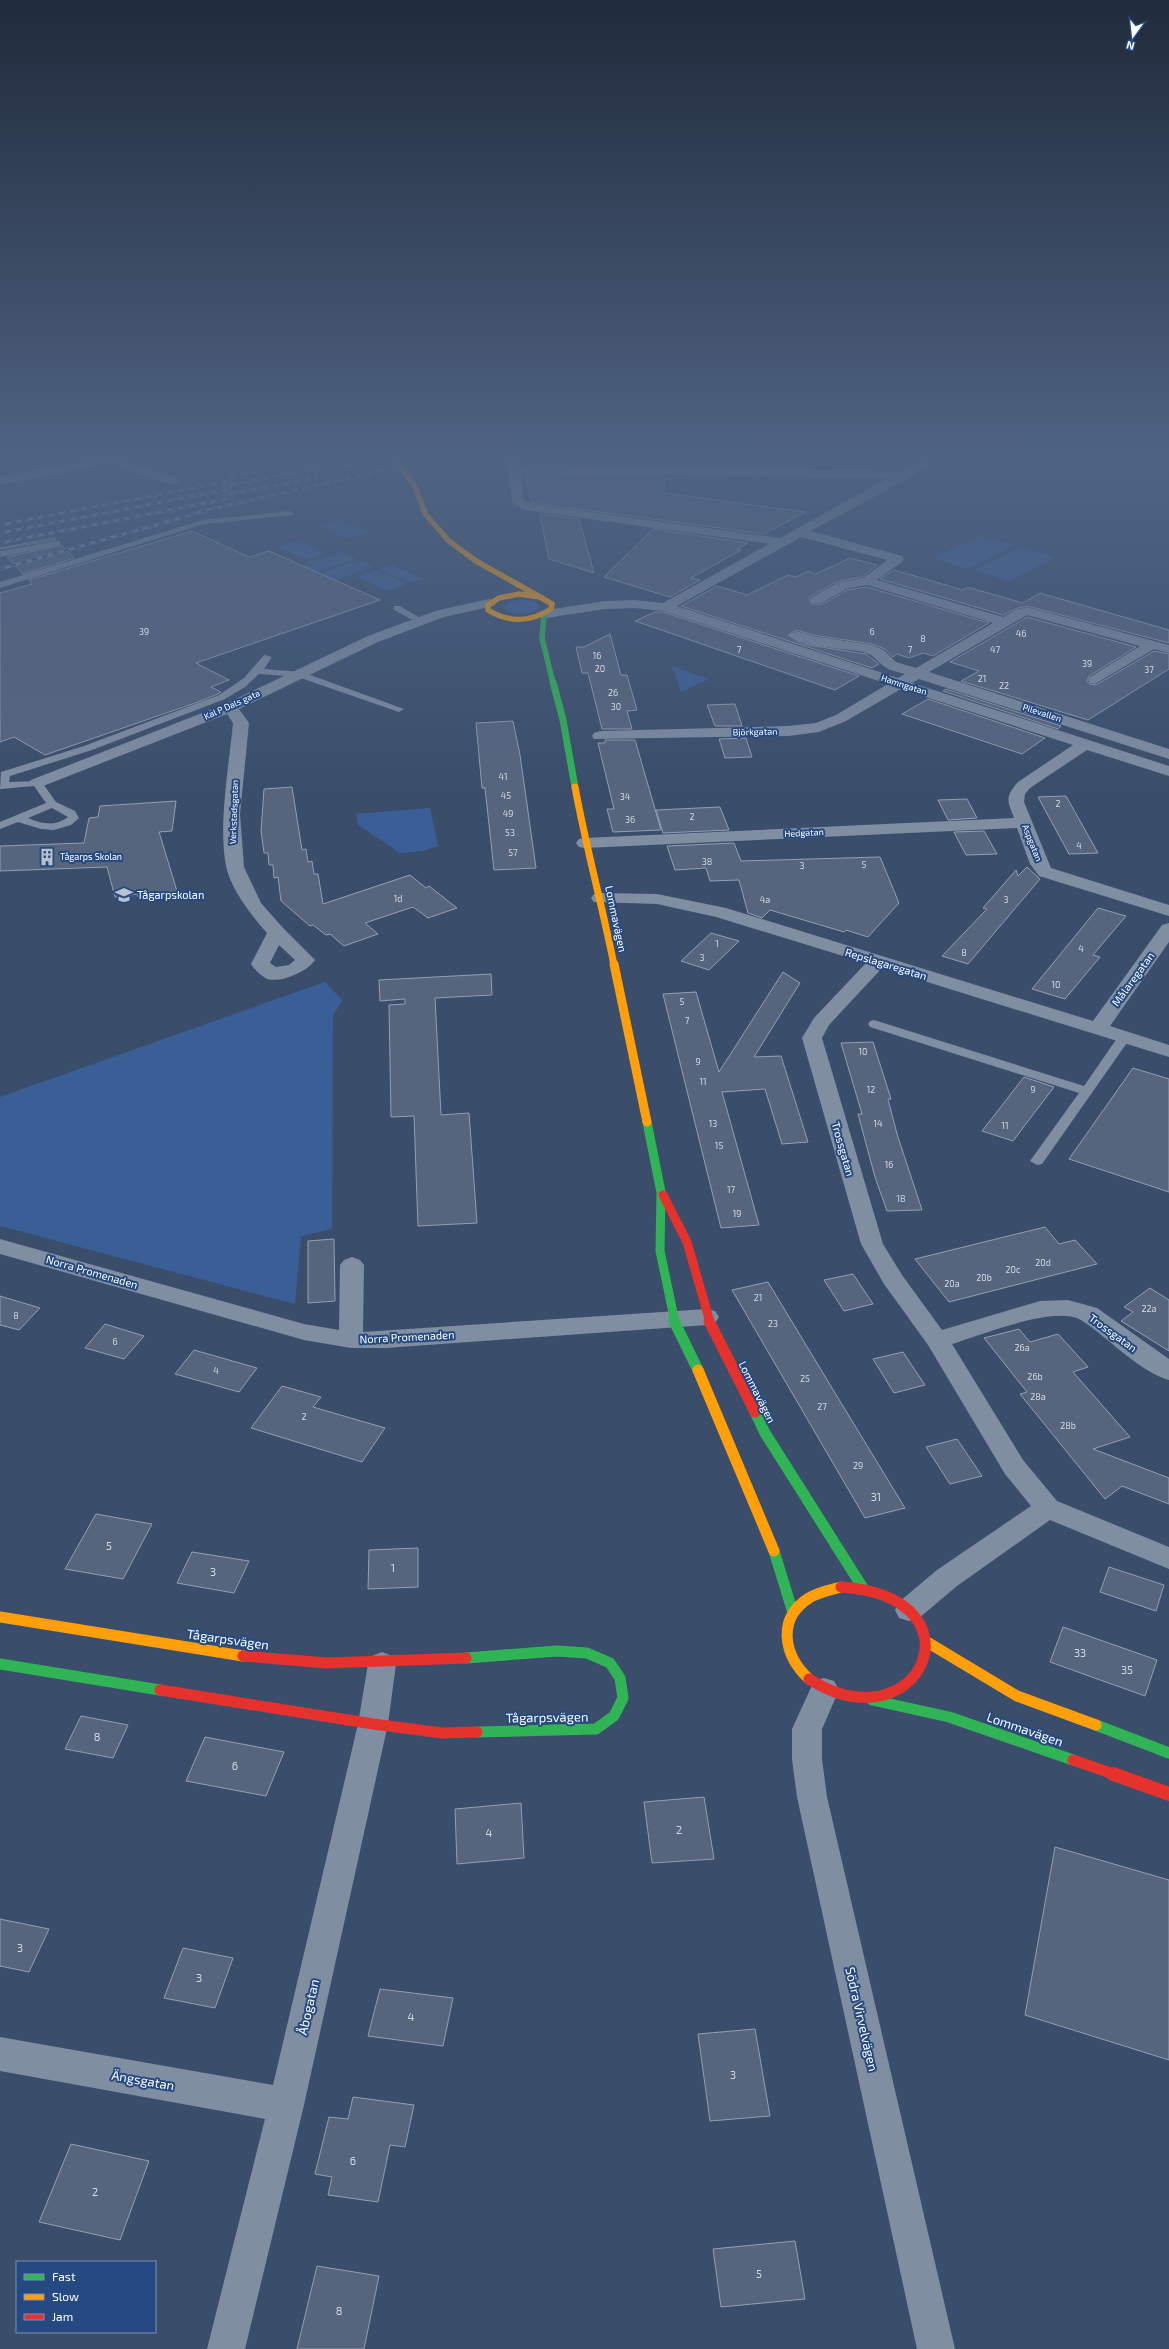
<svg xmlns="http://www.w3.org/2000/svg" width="1169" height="2349" viewBox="0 0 1169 2349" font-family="'Exo 2',sans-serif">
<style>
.green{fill:#3a5f97}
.building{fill:#56657e;stroke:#939fb1}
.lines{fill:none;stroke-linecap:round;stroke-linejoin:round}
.lane{fill:#808ea2;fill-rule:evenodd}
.street{fill:#808ea2;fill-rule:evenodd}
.fast-far3{stroke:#30b455;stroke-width:5.5}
.fast-far2{stroke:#30b455;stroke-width:7}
.fast-far1{stroke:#30b455;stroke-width:9}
.fast{stroke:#30b455;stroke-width:11}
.slow-far3{stroke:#ff9f0a;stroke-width:5.5}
.slow-far2{stroke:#ff9f0a;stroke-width:7}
.slow-far1{stroke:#ff9f0a;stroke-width:9}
.slow{stroke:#ff9f0a;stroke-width:11}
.jam-far2{stroke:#e5322d;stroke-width:9}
.jam-far1{stroke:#e5322d;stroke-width:11}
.jam{stroke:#e5322d;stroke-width:14}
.rail-casing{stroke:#818ea2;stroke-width:3}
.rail{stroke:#254981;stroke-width:2;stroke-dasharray:5.5;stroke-linecap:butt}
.labels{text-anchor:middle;stroke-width:4;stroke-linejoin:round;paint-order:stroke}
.number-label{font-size:9px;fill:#d5d8df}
.far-street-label{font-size:9px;fill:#fff;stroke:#254981}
.far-poi-label{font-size:9px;fill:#fff;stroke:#254981;text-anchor:start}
.poi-label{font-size:11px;fill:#fff;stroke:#254981;text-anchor:start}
.street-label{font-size:11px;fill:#fff;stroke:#254981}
.near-number-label{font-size:11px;fill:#d5d8df}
.near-street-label{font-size:13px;fill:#fff;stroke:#254981}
</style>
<rect width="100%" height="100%" fill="#3a4e6c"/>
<!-- green -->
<path class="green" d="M338,520L368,533L348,539L319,526Z
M981,536L1015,545L967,569L933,558Z
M297,540L326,553L306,560L276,546Z
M1021,547L1056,557L1009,581L973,570Z
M341,552L356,559L316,572L301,565Z
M359,560L375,567L335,580L319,573Z
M392,565L423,579L411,583L379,569Z
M376,570L408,584L387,591L356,576Z
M524,599L536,602L540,607C532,616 512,616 504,608L509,602Z
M672,666L709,679L681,692Z
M430,808L438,846L423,851L400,853L358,825L356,814Z
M325,982L342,1000L333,1016L332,1229L301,1236L295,1304L0,1226V1097Z"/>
<!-- building -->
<path class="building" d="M523,460H643V466L524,465Z
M526,475L657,476L665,478L664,493L805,512L764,534L532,503Z
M540,514L579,519L594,573L549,559Z
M653,529L748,543L737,549L741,550L691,578L700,580L670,597L604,577Z
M192,531L249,557L269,551L380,600L196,663L229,680L211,687L221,692L218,694L198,702L45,755L14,737L0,742V593L32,584L29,580Z
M54,538L56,540L0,549V548Z
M61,545L74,558L23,574L7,557Z
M850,558L877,565L862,577L836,582L811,596L809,599L811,604H823L847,590L867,587L989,623L933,656L923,653L909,658L897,654L893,657L885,649L872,644L813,635L796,630L788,635L802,644L866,654L879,664L872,668L681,606L717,586L747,595L788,575L796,577L808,571L816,574Z
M894,570L963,590L967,587L1023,603L1040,593L1169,630V643L1027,606L1015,609L1003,615L880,579Z
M655,612H663L859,676L835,690L635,621Z
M1027,617L1136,647L1089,676L1087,681L1090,684L1096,685L1154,651L1169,654V669L1088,720L961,681L979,671L950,662Z
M610,634L621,675H627L637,710L627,711L632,729H602L588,673H582L576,647H584Z
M946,689L1061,726L1058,729L943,691Z
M928,699L1045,738L1022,754L902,714Z
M735,704L742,726H715L707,705Z
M513,721L520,755L536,868L494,870L485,788H482L476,723Z
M746,738L752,757L725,758L719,739Z
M605,740H635L661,830L613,832L607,809H614L598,743H605Z
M292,787L302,850L306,849L308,862L312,861L314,874H318L323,904L410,875L426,888L429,886L457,908L428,918L413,907L365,923L378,934L344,946L330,934L326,935L313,925L310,926L281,901L278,877L274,878L273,865H269L268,853H264L261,831L264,789Z
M1066,796L1098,853L1069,854L1038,797Z
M967,799L977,818L948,820L938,800Z
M176,801L172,831L159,832L177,891L138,897L137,894L115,897L107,867L0,871V846L84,843L89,818L98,817L100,806Z
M720,807L729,830L663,833L656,810Z
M984,831L997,854L966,855L954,832Z
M734,843L741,861L880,857L899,903L868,937L846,930L844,932L770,910L762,918L748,913L739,880L710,881L706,868L675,870L667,846Z
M1027,867L1040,879L968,964L942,956L987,909L983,908L1016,870L1018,876Z
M1098,908L1126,916L1093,955L1100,957L1065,999L1032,989Z
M711,933L739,941L709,970L681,961Z
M783,972L800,983L754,1057L781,1056L808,1142L782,1144L765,1089L722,1092L759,1225L721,1228L663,994L696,992L719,1072Z
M491,974L492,995L435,998L441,1115L469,1113L477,1223L418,1226L414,1116L391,1117L389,1005L405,1004V999L380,1001L379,980Z
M873,1042L891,1099H888L897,1134L922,1210L887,1211L875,1177L858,1114H862L841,1043Z
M1133,1068L1169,1079V1192L1069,1159Z
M1024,1077L1054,1087L1013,1141L982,1131Z
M1045,1227L1059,1244L1075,1240L1097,1264L949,1302L915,1259Z
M334,1239L335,1301L308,1303V1241Z
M853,1274L873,1304L844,1311L824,1280Z
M768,1282L832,1388L905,1508L865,1518L732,1290Z
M1150,1288L1169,1300V1351L1121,1321L1133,1312L1124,1307Z
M0,1296L40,1308L19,1330L0,1325Z
M105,1324L144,1336L124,1359L85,1348Z
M1019,1329L1030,1342L1058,1334L1088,1367L1073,1372L1130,1437L1093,1449L1169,1478V1504L1122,1486L1105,1499L1020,1394L1027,1392L984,1338Z
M194,1350L257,1368L239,1392L175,1374Z
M903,1352L925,1385L894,1393L873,1359Z
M282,1386L321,1397L313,1407L385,1428L362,1462L251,1428Z
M957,1439L982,1476L950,1484L926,1447Z
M96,1514L152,1524L123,1579L65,1569Z
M418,1548V1587L368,1589L369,1550Z
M192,1552L249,1561L234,1593L177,1583Z
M1109,1567L1164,1585L1156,1611L1100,1592Z
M1063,1627L1157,1660L1145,1696L1050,1662Z
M81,1716L128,1725L113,1758L65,1749Z
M205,1737L284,1752L266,1796L186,1781Z
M704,1797L714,1859L652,1863L644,1802Z
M521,1803L524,1858L457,1864L455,1809Z
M1055,1847L1169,1880V2060L1025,2015Z
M0,1919L49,1929L29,1972L0,1966Z
M183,1948L233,1958L215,2008L164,1998Z
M380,1989L453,1998L443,2046L368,2036Z
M755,2029L770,2116L710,2121L698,2034Z
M353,2097L414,2105L405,2147L390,2145L378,2202L328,2195L332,2177L315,2174L329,2117L348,2119Z
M71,2144L149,2161L120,2240L39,2222Z
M795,2241L805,2299L721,2307L713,2249Z
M317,2266L379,2276L364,2349H297Z"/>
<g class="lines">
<!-- lane -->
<path class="lane" d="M290,511L294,513L293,515L204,524L0,588V582L203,520Z
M57,541H60V545L0,557V551Z
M394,606H400L425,621L418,623L394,610Z
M264,655L272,657L264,669L302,672L404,709L399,712L396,711L298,677L259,674L245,687L225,699L92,750L10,776L9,782L41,781L56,802L75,811L79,818L71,825L54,830L41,829L18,822L0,829V822L46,803L34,786L0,789L1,772L84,746L219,695L244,678ZM52,808L68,817C55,827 42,824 28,818Z
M874,1020L1084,1086L1120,1034H1130L1131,1037L1042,1164L1037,1165L1030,1161L1079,1093L870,1027L868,1024L870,1021Z"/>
<!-- street -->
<path class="street" d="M89,460H125L177,478L179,481L173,485L169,484L110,463L0,485V477Z
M507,460H519L520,466L901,471L921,460H936L909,478L811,531L902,556L904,559L902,562L877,580L1003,617L1015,610L1027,607L1169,645V653L1154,649L1095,684L1090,683L1088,680L1090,677L1140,646L1027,615L929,672L1169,749V759L919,679L912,683L1169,766V776L1087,750L1030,788L1025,794L1024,802L1051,868L1169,905V916L1039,876L1030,864L1017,828L585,848L579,847L576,843L579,839L585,838L1014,818C1007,800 1005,797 1018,782L1073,745L901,689L846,721L819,732L788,736L594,739L592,736L594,733L600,731L788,726L816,723L836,715L888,684L663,611L635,608L605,609L546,618L541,617L539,614L541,611L605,601L635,600L663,603L769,544L524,510L512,502ZM521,473L888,478L780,538L531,504L524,500ZM801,537L887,560L863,578L837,583L812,597L810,600L812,603H822L846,589L867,585L993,623L916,668L896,662L884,650L872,645L813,636L796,631L789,635C798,648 846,648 863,652C873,654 877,661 885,667C890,671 899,672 905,674L898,678L677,606Z
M489,599L494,600L496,603L494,606L444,617L378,642L239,709L249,723L240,814L244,867L261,903L284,929L315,960C307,972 281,983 267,979C261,976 254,969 251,964L267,933C252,916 231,890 226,866C218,825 229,766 233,723L227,714L43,786H31L29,783L31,780L225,704L368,636L435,611ZM279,945L295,960L289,965L276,967L270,963Z
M600,893L657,894L726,908L1093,1021L1162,925L1169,923V942L1110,1026L1169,1045V1057L882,968L829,1025L822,1038L883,1244L902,1275L942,1330L1040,1301L1068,1300L1097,1308L1169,1359V1380C1148,1374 1127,1356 1110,1342C1101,1335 1091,1326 1081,1320C1055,1305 981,1335 952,1344L1023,1460L1057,1501L1169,1547V1569L1050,1520L957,1586L919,1618L909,1621L899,1618L895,1610L899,1602L937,1570L1031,1506L1005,1474L928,1345L884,1284L861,1244L802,1038L814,1018L866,963L716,917L657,904L594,902L591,898L594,894Z
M0,1239L304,1324L339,1330L340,1265L344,1260L352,1257L360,1260L364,1265L363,1332L707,1309L715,1311L719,1317L715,1323L707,1325L386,1348H351L304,1340L0,1254Z
M382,1652L392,1656L396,1664L388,1724L304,2105L245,2349H207L265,2119L0,2071V2037L273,2085L358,1724L368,1664L372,1656Z
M824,1678L834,1681L839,1690L822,1729V1759L827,1797L955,2349H917L797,1797L792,1759V1729L814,1681Z"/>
<!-- fast-far3 -->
<path class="fast-far3" d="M544,615L542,638L553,683"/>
<!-- fast-far2 -->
<path class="fast-far2" d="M553,682L563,720L575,787"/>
<!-- fast-far1 -->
<path class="fast-far1" d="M647,1122L661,1192L660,1251L675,1322"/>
<!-- fast -->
<path class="fast" d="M674,1321L698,1370
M755,1412L765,1433L863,1588
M774,1551L793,1613
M466,1658L557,1651L587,1653L610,1663L620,1678L623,1698L614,1716L596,1729L477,1732
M0,1664L160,1690
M872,1700L949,1717L1073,1760
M1096,1725L1169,1753"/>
<!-- slow-far3 -->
<path class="slow-far3" d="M394,460L415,486L426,515L449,541L476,561L540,597
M519,594L540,597L552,604L551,609C531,622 509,623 488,610V605L499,598Z"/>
<!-- slow-far2 -->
<path class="slow-far2" d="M575,787C586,847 602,905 614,965"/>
<!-- slow-far1 -->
<path class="slow-far1" d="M614,964L647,1122"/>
<!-- slow -->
<path class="slow" d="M698,1370L774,1551
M0,1617L243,1656
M927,1642L1017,1696L1096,1725
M809,1679C784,1656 776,1619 809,1598C818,1592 830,1590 841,1587"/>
<!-- jam-far2 -->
<path class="jam-far2" d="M663,1195L687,1242L710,1322"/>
<!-- jam-far1 -->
<path class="jam-far1" d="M709,1321L755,1412
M243,1656L327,1663L466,1658
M809,1679C920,1749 988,1597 841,1587
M160,1690L373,1724L442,1733L477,1732
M1073,1760L1116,1775"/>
<!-- jam -->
<path class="jam" d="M1113,1774L1169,1794"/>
<!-- rail casing -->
<g class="rail-casing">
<path id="rail" d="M307,467L340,460
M307,474L380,460
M224,478L312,462
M224,486L313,469
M224,495L316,478
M0,525L230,481
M0,533L230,489
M0,543L232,498
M0,569L212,509L427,460"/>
</g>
<!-- rail -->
<use href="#rail" class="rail"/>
</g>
<!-- sky -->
<linearGradient id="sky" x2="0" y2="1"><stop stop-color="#202b3b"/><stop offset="0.58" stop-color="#4f6383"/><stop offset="1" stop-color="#4f6383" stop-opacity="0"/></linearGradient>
<rect width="1169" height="789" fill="url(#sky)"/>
<!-- icons -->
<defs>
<g id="building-bare" transform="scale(1.38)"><path d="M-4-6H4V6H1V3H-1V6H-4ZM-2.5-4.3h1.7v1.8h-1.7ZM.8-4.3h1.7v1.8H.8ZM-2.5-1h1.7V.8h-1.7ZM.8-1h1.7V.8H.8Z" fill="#bac1cc" stroke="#254981" stroke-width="2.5" paint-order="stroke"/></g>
<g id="school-bare" transform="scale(1.38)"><path d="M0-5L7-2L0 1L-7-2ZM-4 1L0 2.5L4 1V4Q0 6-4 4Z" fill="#bac1cc" stroke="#254981" stroke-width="2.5" paint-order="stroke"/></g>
</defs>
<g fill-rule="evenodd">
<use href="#building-bare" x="47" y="857"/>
<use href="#school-bare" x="124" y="895"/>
</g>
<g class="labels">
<!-- number labels -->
<g class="number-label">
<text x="144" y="635">39</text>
<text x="872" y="635">6</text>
<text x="1021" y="637">46</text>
<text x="923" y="642">8</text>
<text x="739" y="653">7</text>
<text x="910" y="653">7</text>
<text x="995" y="653">47</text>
<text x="597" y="659">16</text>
<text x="1087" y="667">39</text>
<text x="600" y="672">20</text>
<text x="1149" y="673">37</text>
<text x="982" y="682">21</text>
<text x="1004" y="689">22</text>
<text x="613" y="696">26</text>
<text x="616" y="710">30</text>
<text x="503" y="780">41</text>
<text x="506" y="799">45</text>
<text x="625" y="800">34</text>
<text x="1058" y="807">2</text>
<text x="508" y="817">49</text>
<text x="692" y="820">2</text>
<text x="630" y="823">36</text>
<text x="510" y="836">53</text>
<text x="1079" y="849">4</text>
<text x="513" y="856">57</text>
<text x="707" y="865">38</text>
<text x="864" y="868">5</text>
<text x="802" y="869">3</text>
<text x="398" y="902">1d</text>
<text x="765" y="903">4a</text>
<text x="1006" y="903">3</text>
<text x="717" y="947">1</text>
<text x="1081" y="952">4</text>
<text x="964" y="956">8</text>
<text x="702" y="961">3</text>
<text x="1056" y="988">10</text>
<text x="682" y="1005">5</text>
<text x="687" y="1024">7</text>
<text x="863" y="1055">10</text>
<text x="698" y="1065">9</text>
<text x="703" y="1085">11</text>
<text x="871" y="1093">12</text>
<text x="1033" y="1093">9</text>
<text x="713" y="1127">13</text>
<text x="878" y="1127">14</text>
<text x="1005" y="1129">11</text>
<text x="719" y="1149">15</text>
<text x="889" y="1168">16</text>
<text x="731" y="1193">17</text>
<text x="901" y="1202">18</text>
<text x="737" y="1217">19</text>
<text x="1043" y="1266">20d</text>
<text x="1013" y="1273">20c</text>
<text x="984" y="1281">20b</text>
<text x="952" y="1287">20a</text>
<text x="758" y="1301">21</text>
<text x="1149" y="1312">22a</text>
<text x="16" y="1319">8</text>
<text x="773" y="1327">23</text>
<text x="115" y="1345">6</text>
<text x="1022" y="1351">26a</text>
<text x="216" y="1374">4</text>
<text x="1035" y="1380">26b</text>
<text x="805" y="1382">25</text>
<text x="1038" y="1400">28a</text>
<text x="822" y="1410">27</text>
<text x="304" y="1420">2</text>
<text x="1068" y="1429">28b</text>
<text x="858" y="1469">29</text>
</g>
<!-- far-street labels -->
<g class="far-street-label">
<text transform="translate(904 685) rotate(18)" y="3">Hamngatan</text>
<text transform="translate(232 705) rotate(-24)" y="3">Kal P Dals gata</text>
<text transform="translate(1042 713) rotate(18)" y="3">Pilevallen</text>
<text transform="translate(755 732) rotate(-1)" y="3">Björkgatan</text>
<text transform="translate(234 812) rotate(-88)" y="3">Verkstadsgatan</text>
<text transform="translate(804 833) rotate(-3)" y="3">Hedgatan</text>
<text transform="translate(1032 843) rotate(68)" y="3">Aspgatan</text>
</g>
<!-- far-poi labels -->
<g class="far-poi-label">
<text x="60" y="860">Tågarps Skolan</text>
</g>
<!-- poi labels -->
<g class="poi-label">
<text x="137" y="899">Tågarpskolan</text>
</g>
<!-- street labels -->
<g class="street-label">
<text transform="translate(616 919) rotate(78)" y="4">Lommavägen</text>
<text transform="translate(886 964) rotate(17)" y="4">Repslagaregatan</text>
<text transform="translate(1133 979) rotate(-54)" y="4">Målaregatan</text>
<text transform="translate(843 1149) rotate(74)" y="4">Trossgatan</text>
<text transform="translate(92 1272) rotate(16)" y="4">Norra Promenaden</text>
<text transform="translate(1113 1333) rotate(36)" y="4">Trossgatan</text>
<text transform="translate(407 1337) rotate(-3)" y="4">Norra Promenaden</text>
<text transform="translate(757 1392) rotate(63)" y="4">Lommavägen</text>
</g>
<!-- near-number labels -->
<g class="near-number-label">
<text x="876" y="1501">31</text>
<text x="109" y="1550">5</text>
<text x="393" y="1572">1</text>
<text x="213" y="1576">3</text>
<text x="1080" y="1657">33</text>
<text x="1127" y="1674">35</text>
<text x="97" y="1741">8</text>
<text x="235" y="1770">6</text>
<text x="679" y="1834">2</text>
<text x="489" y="1837">4</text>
<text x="20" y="1952">3</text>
<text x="199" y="1982">3</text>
<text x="411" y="2021">4</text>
<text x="733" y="2079">3</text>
<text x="353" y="2165">6</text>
<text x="95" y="2196">2</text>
<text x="759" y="2278">5</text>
<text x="339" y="2315">8</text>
</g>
<!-- near-street labels -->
<g class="near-street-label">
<text transform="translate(228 1639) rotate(8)" y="5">Tågarpsvägen</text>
<text transform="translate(547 1717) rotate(-1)" y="5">Tågarpsvägen</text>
<text transform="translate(1025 1729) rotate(19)" y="5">Lommavägen</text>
<text transform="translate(308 2007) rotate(-77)" y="5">Åbogatan</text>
<text transform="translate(862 2019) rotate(77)" y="5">Södra Virvelvägen</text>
<text transform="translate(143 2080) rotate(10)" y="5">Ängsgatan</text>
</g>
</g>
<!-- legend -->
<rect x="16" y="2261" width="140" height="72" fill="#254981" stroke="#7c92b3"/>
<rect x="24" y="2274" width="20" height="6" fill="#30b455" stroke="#7c92b3"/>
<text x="52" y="2281" font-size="12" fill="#ffffff">Fast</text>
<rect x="24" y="2294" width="20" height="6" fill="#ff9f0a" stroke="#7c92b3"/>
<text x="52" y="2301" font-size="12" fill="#ffffff">Slow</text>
<rect x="24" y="2314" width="20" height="6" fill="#e5322d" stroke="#7c92b3"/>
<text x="52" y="2321" font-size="12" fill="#ffffff">Jam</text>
<!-- north arrow -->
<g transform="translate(1133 36) rotate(195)" stroke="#254981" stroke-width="3" paint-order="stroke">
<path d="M0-3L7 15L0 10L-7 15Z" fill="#ffffff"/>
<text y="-6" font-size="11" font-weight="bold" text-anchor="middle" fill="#ffffff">N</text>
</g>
</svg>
